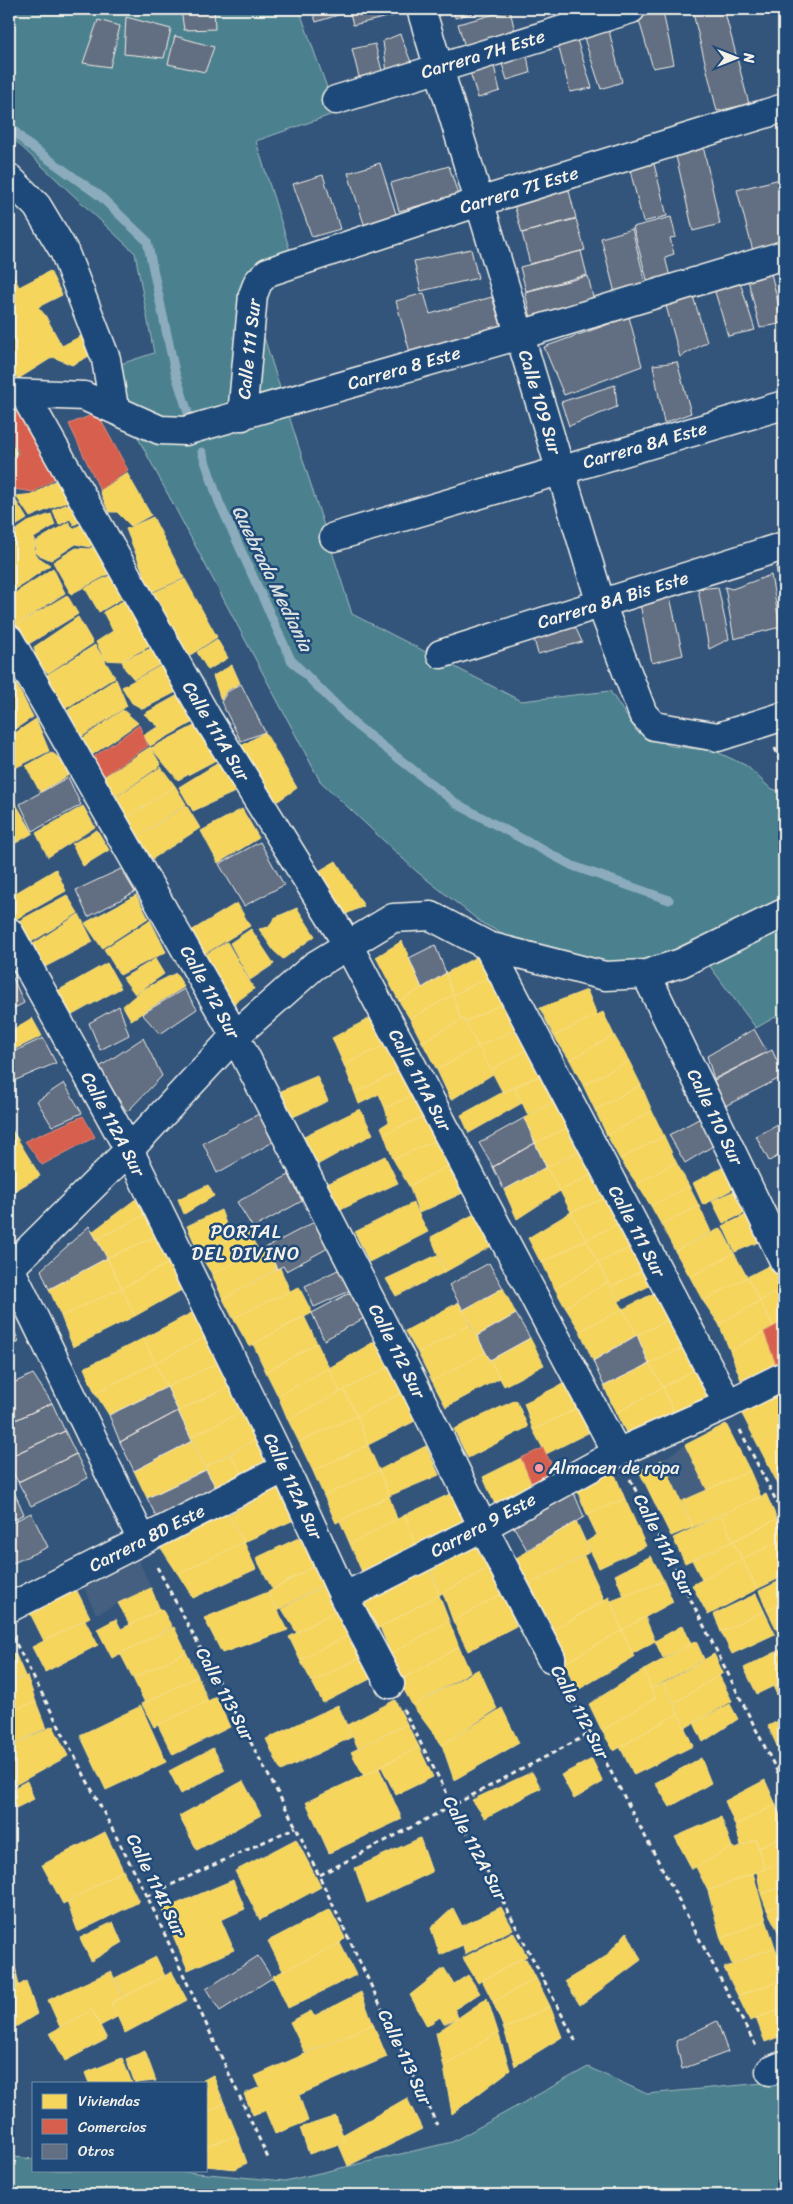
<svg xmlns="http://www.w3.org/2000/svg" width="793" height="2204" viewBox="0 0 793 2204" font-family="Sriracha,sans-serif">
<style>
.built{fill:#455f80}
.green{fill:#4c818f;stroke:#a0b9bc}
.homes{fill:#f6d55c;stroke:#f5dd86}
.shops{fill:#d6604d;stroke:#df8c7c}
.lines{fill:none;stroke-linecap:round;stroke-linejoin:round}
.stream{stroke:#8cacbd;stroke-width:9}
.building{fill:#626e81;stroke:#f4f1e8}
.street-casing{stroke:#f4f1e8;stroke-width:31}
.path{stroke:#f4f1e8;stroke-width:3;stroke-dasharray:5 4;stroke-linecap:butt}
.street{stroke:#1f4a7a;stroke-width:28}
.poi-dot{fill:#ff9aa2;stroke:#1f4a7a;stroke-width:2}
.labels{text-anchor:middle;stroke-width:5;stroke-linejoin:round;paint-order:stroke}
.street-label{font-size:18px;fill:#f4f1e8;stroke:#1f4a7a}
.poi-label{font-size:18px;fill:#f4f1e8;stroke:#1f4a7a;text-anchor:start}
.water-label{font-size:19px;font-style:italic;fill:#dae0dd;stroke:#1f4a7a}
.neighbourhood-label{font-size:19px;letter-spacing:1px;fill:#f4f1e8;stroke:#1f4a7a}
</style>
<rect width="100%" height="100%" fill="#33557c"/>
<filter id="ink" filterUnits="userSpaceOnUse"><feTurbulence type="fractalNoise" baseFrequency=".02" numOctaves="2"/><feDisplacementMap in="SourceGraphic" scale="10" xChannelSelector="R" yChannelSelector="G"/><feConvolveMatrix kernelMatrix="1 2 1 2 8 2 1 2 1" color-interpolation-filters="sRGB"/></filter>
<g filter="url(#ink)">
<!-- built -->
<path class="built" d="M685,1445L707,1490L682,1501L662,1460Z
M136,1554L151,1588L96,1614L80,1579Z"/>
<!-- green -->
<path class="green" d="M9,9H299L336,113L256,141L297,273L249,290L352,614L521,701L610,691L637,732L671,746L715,751L747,766L770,788L784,793V1012L756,1028L691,941L644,964L601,961L535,951L482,923L416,871L320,781L102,370L154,353L135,253L9,135Z
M588,2067L647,2094L784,2081V2195H9V2132L14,2157L34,2159V2170H164L285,2181L452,2142Z"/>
<!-- homes -->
<path class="homes" d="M50,271L62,295L38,307L45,315L62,346L81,336L91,355L72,365L53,357L18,379L9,364V272H12L19,287Z
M9,439L17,453L9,460Z
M127,473L151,515L131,526L117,512H109L100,491Z
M65,474L78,497L30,517L16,496L34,494Z
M10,491L27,519L9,530V492Z
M78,500L86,518L74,525L70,519L59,525L53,510Z
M51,514L55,525L34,538L35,555L50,565L9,594V535L28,522Z
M153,517L184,578L151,592L126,529Z
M87,521L100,540L89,547L76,544L51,560L37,554L35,542L69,522L73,529Z
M101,542L118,569L71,594L53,562L76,548L89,549Z
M53,568L65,593L13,627L9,618V597Z
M115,573L128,595L99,612L85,588Z
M185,579L217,637L183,660L150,594Z
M67,595L78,614L22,648L13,627Z
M130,597L146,622L139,627L150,646L121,661L105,660L96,642L113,631L103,612Z
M78,617L93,643L48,673L38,664L34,647Z
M217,639L228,658L208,670L197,652Z
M95,645L115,677L66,708L47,675Z
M156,646L165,662L134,679L125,669L122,661Z
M166,663L180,690L143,709L132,703L122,687Z
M232,665L240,683L226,691L221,700L213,676Z
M116,679L127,706L81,737L68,710Z
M16,684L33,717L9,733V688Z
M180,694L195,721L150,746L143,735L159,727L144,714Z
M123,710L138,723L82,762L83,738Z
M36,719L49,751L9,771V737Z
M196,725L216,760L178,780L151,748Z
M265,732L297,788L278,801L256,781L236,745H243Z
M150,747L161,765L108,802L96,782Z
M51,752L59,758L70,774L40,792L26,766Z
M218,763L235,792L193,811L179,787Z
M161,767L175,786L117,824L105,805Z
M175,786L186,804L128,843L118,824Z
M10,794L33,833L9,847V795Z
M186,805L200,828L143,865L129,843Z
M83,806L95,827L48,857L36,833Z
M242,809L259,838L218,863L201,831Z
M97,830L109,850L83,866L72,844Z
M336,861L364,906L337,918L307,878Z
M56,869L66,891L14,920L9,911V897Z
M67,895L78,913L25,946L13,924Z
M136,895L148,918L102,948L85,923Z
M237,903L250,926L204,954L191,931Z
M297,908L315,936L283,959L274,951L259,929L269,927L274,918Z
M79,914L93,942L39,970L27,948Z
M150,920L166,952L120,975L104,949Z
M251,929L274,964L250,980L230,943Z
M402,941L422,988L399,1001L376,957Z
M227,942L254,989L232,1005L205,955Z
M482,954L490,977L453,995L446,973Z
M155,959L164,974L135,994L123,978Z
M107,963L121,988L65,1019L52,994Z
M176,973L184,987L131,1020L123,1006L142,990Z
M446,973L453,995L410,1019L399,1001Z
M496,974L508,1001L465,1022L463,1019L461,1020L453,995Z
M587,990L597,1015L554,1036L540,1008Z
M453,995L461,1020L422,1042L410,1019Z
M508,1001L520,1028L478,1046L465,1022Z
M603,1012L614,1035L570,1060L554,1036Z
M376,1015L389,1043L344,1065L332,1038Z
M32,1018L42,1036L11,1051L9,1047V1032Z
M463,1019L478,1046L437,1070L422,1042Z
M521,1028L530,1048L491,1070L478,1046Z
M614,1035L629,1061L583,1085L570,1060Z
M389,1043L402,1069L355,1093L344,1065Z
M478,1046L493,1074L451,1100L437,1070Z
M530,1048L548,1072L503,1093L491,1070Z
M629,1061L641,1085L595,1110L583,1085Z
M402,1069L415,1094L385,1108L379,1094L359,1104L355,1093Z
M546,1073L559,1099L528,1115L514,1086Z
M317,1076L328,1101L293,1117L281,1091Z
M641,1085L652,1111L607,1135L595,1110Z
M514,1086L522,1103L469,1133L461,1115Z
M415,1094L425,1116L384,1134L381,1127L389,1122L385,1108Z
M559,1099L573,1125L535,1143L524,1118Z
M360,1109L373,1134L317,1165L304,1136Z
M652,1111L664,1136L620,1159L607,1135Z
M429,1114L441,1138L393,1159L384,1134Z
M9,1125L40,1176L9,1194Z
M573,1125L585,1148L546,1167L535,1143Z
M664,1136L676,1162L637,1184L620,1159Z
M441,1138L452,1164L409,1186L393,1159Z
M588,1147L601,1170L560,1191L546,1167Z
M385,1156L398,1183L340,1210L327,1184Z
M676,1162L689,1186L651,1206L637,1184Z
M731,1163L742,1184L703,1205L693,1183Z
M452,1164L467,1191L419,1213L409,1186Z
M546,1167L560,1191L517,1219L504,1190Z
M601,1170L613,1195L571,1212L560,1191Z
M208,1185L214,1196L184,1214L178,1199Z
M689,1186L699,1206L661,1224L651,1206Z
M745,1186L756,1208L723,1223L712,1201Z
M141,1195L150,1212L96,1240L92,1232Z
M613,1195L627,1219L586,1240L571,1212Z
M413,1203L428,1232L369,1262L355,1232Z
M699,1206L711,1232L675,1251L661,1224Z
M221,1210L231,1238L200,1255L187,1226Z
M756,1210L768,1238L735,1252L723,1226Z
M480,1211L495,1244L445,1272L431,1237Z
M150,1212L159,1235L107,1258L96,1240Z
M571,1212L586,1240L541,1263L528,1238Z
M627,1219L640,1243L598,1263L586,1240Z
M721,1228L734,1253L690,1277L675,1251Z
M247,1230L259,1251L212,1274L200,1255Z
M159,1235L174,1260L122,1288L107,1258Z
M586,1240L598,1263L555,1289L542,1262Z
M640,1243L651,1266L611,1287L598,1263Z
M267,1247L277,1269L223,1299L212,1274Z
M734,1253L747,1277L703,1301L690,1277Z
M437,1255L445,1272L396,1296L386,1279Z
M107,1258L122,1288L61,1316L49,1289Z
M174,1260L187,1287L135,1316L122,1288Z
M780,1260L784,1268V1288L760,1301L747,1277Z
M598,1263L608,1282L565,1307L555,1289Z
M651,1266L657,1282L619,1301L611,1287Z
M280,1268L290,1291L233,1318L223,1299Z
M747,1277L760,1301L719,1324L703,1301Z
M608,1282L623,1309L580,1331L565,1307Z
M299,1287L312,1313L249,1346L233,1318Z
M122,1288L135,1316L73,1347L61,1316Z
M503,1288L516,1314L477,1336L463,1310Z
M784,1288V1322L774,1327L760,1301Z
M662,1289L678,1315L637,1335L623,1309Z
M760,1301L774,1327L730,1351L719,1324Z
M459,1302L470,1325L418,1353L405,1331Z
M623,1309L637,1335L593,1361L580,1331Z
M197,1310L209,1335L155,1363L144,1338Z
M678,1315L692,1343L649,1364L637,1335Z
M304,1316L317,1343L266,1372L253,1344Z
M470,1325L486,1352L432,1381L418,1353Z
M764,1332L776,1364L741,1380L730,1351Z
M209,1335L220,1362L167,1387L155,1363Z
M384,1336L397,1363L340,1392L329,1368Z
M144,1338L155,1363L95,1393L84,1368Z
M530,1338L544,1365L504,1386L490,1360Z
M317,1343L329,1368L278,1396L266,1372Z
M692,1343L703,1365L663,1387L649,1364Z
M486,1352L500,1378L446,1407L432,1381Z
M220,1362L230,1386L178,1411L167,1387Z
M155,1363L167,1387L109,1415L95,1393Z
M397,1363L407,1390L357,1416L344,1390Z
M649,1364L663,1387L616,1413L604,1386Z
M703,1365L714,1393L674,1413L663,1387Z
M329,1368L340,1392L288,1420L278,1396Z
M573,1379L585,1404L533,1430L524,1403Z
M230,1386L247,1409L191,1437L178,1411Z
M663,1387L674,1413L628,1436L616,1413Z
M344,1390L357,1416L299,1442L288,1420Z
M407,1390L417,1420L368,1445L357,1416Z
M784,1390V1483L779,1486L741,1412Z
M516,1400L528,1427L468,1458L454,1429Z
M585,1404L596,1429L546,1454L533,1430Z
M247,1409L258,1438L205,1467L191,1437Z
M357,1416L368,1445L313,1471L299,1442Z
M726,1424L750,1471L707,1490L685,1445Z
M258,1438L273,1465L246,1479L230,1454Z
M192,1441L206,1470L147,1498L134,1471Z
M368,1445L379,1470L324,1496L313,1471Z
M426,1446L439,1475L389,1496L379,1470Z
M230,1454L246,1479L219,1493L205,1467Z
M521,1458L534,1489L497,1509L483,1477Z
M662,1460L693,1527L671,1536L639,1471Z
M379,1470L389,1496L336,1523L324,1496Z
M613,1470L625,1499L587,1514L576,1488Z
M750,1471L761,1497L693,1527L682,1501Z
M279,1488L294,1520L244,1542L228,1515Z
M452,1493L465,1525L416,1547L405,1515Z
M766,1494L777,1519L733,1541L721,1515Z
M389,1496L397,1519L350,1544L340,1521Z
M625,1499L646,1546L599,1568L586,1542L597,1535L587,1514Z
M226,1513L244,1542L178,1574L161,1548Z
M405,1515L416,1547L362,1572L350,1544Z
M721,1515L733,1541L685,1563L673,1538Z
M777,1519L784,1539L742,1559L733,1541Z
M576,1521L590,1552L523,1588L513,1560Z
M309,1533L317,1564L273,1590L256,1558Z
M482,1533L498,1563L439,1595L428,1561Z
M784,1539V1576L757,1589L742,1559Z
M733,1541L742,1559L702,1580L692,1560Z
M244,1542L256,1569L193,1598L178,1574Z
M584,1556L605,1601L550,1632L523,1588Z
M651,1556L664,1581L624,1596L615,1575Z
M742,1559L757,1589L708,1615L692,1585Z
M317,1564L326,1583L278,1610L268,1592Z
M428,1565L439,1595L377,1629L362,1599Z
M490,1567L503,1593L453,1621L443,1593Z
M784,1579V1601L767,1610L759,1591Z
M332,1580L342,1607L297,1633L282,1609Z
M664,1581L673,1602L622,1630L611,1601Z
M74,1585L90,1617L44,1641L28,1609Z
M151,1588L160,1610L130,1625L118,1603Z
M268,1592L288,1630L222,1653L204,1618Z
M503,1593L516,1626L468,1651L453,1621Z
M756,1594L764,1611L721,1632L714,1614Z
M439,1595L449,1621L391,1654L380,1627Z
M609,1597L622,1630L565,1663L550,1632Z
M784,1601V1631L779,1634L767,1610Z
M342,1607L355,1632L300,1660L289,1637Z
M162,1609L172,1627L112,1658L97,1629L116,1619L121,1629Z
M764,1611L775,1634L732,1654L721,1632Z
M645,1617L655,1641L632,1654L622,1630Z
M85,1620L98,1645L45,1672L32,1647Z
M449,1621L459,1647L399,1681L391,1654Z
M683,1625L691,1644L663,1658L655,1641Z
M174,1627L186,1652L133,1678L120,1653Z
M622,1630L634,1657L576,1691L565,1663Z
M351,1634L363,1656L312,1682L300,1660Z
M696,1641L704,1659L651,1689L644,1670Z
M459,1647L470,1672L413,1706L399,1681Z
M784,1648V1681L757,1694L744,1668Z
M186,1652L198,1676L145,1703L133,1678Z
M15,1653L25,1676L9,1683V1654Z
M367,1654L378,1675L323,1703L312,1682Z
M714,1654L723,1673L674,1703L664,1683Z
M479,1669L497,1709L442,1745L413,1706Z
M644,1670L655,1698L602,1731L589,1704Z
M719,1675L732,1701L685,1728L674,1703Z
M27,1676L36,1702L9,1711V1683Z
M198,1676L208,1701L154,1727L142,1704Z
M784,1681V1710L773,1686Z
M664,1683L678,1713L614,1751L602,1731L655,1698L651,1689Z
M216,1697L230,1727L173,1755L158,1725Z
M395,1700L407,1724L358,1748L347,1725Z
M36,1702L46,1728L9,1747V1711Z
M730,1704L738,1719L703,1742L694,1723Z
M338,1705L352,1737L281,1771L266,1739Z
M141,1706L166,1762L106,1790L80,1735Z
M502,1708L519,1743L454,1780L442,1745Z
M678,1713L693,1746L634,1775L620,1747Z
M784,1718V1761L768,1726Z
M407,1724L419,1747L364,1776L351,1752Z
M53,1726L68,1756L13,1786L9,1776V1758L15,1754L12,1746Z
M419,1747L433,1777L396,1795L381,1766Z
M213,1748L225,1770L181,1794L169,1771Z
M701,1758L711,1783L670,1807L655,1783Z
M592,1759L603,1782L574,1799L561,1775Z
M379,1768L402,1819L329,1853L306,1802Z
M532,1772L541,1788L485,1818L472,1800Z
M765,1780L776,1805L735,1825L725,1801Z
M27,1781L34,1799L16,1808L10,1790Z
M243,1781L261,1815L197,1850L179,1816Z
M776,1805L784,1826V1835L758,1848L756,1839L741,1846L735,1825Z
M721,1817L732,1847L692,1869L675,1837Z
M105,1832L123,1870L63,1904L42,1865Z
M784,1835V1860L765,1869L758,1848Z
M420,1838L432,1872L367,1903L355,1868Z
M296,1839L321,1887L260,1920L235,1871Z
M756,1839L765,1869L708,1891L696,1867L732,1847L736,1849Z
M784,1860V1886L761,1894L757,1872Z
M123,1870L139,1902L78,1932L67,1902Z
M753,1873L766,1920L721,1939L708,1891Z
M233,1880L245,1909L221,1920L234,1950L188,1970L162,1910Z
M784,1886V1903L767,1910L761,1894Z
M784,1903V1926L777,1929L767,1910Z
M501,1907L513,1929L465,1954L463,1945L440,1955L431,1928L453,1908L462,1926Z
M330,1909L345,1938L340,1943L283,1971L268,1941Z
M766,1920L775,1947L732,1964L721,1939Z
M113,1922L122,1943L91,1961L80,1938Z
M784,1926V1949L777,1929Z
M513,1932L527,1956L478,1983L463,1958Z
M627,1932L641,1960L580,2005L565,1981L605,1957Z
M340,1943L356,1975L288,2008L273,1976Z
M775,1947L784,1968V1979L738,1996L724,1968Z
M13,1956L19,1986L9,1992V1958Z
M156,1957L165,1976L124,1997L115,1978Z
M522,1959H526L536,1978L493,2002L482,1980Z
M444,1968L454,1984L468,1975L480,1993L455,2009L458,2018L444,2024L440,2017L427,2026L410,1995Z
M111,1971L123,1997L111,2003L117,2017L100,2026L92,2010L60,2027L48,2000Z
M172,1972L187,2000L125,2033L111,2003Z
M536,1978L550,2006L504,2029L493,2002Z
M784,1979V2008L750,2021L738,1996Z
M26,1981L37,2014L9,2031V1992Z
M361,1992L373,2024L305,2053L290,2022L311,2011L314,2016Z
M487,1998L498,2032L444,2067L436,2033Z
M550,2006L562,2037L515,2066L504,2029Z
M784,2008V2035L765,2042L756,2018Z
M92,2010L107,2039L65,2061L50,2033Z
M373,2024L387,2057L299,2095L308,2121L275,2134L265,2110L253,2115L244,2094L260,2087L255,2076Z
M498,2032L510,2070L452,2114L444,2067Z
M145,2051L156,2081L135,2083L126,2059Z
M122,2058L132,2083H89L85,2073Z
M213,2075L224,2103L206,2114V2083H198Z
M407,2098L422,2129L348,2166L339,2145L345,2142L342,2135Z
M224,2103L237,2135L206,2147V2114Z
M336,2116L345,2142L309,2154L300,2128Z
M237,2135L247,2163L235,2169L206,2166V2147Z"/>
<!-- shops -->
<path class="shops" d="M19,404L63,473L34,492L13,489L9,481V461L19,453L9,436V405Z
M97,413L128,470L100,490L69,424Z
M139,725L148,746L93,783L92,758Z
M83,1116L95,1137L42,1165L25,1141Z
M781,1323L784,1328V1360L776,1364L764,1332Z
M543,1448L559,1478L534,1489L521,1458Z"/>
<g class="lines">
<!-- stream -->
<path class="stream" d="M9,125L26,143L100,196L147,241L175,372L188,413
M202,452L219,502L291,660L357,726L457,804L573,866L669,900"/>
</g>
<!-- building -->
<path class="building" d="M181,9H214L215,29L184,30Z
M312,9H339L341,14L316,22Z
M349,9H404L405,13L353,25Z
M454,9H486L455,18Z
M692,9H724L749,104L717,111Z
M510,10L516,36L465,47L458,24Z
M663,12L674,64L653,68L638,17Z
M126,17L171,29L164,58L124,54Z
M98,20L120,26L110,67L83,63Z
M608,27L622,82L601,89L583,35Z
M400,34L411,62L387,73L383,41Z
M175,36L214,47L205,72L168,64Z
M577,40L592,88L570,92L558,44Z
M375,44L382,71L359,77L352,49Z
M527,55L530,73L507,80L502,64Z
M494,66L500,91L478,98L470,72Z
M702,141L720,224L693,231L674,147Z
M652,156L667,216L643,222L628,162Z
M380,163L397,217L365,227L348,173Z
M449,166L458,195L399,211L391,183Z
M323,175L340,229L312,237L293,184Z
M784,178V243L753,251L737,190Z
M568,187L576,218L522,233L513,201Z
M671,217L676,237L670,238L674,254L665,257L671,281L649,287L633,227Z
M576,219L585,250L530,264L522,233Z
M632,229L647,289L616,297L601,238Z
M471,249L478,278L421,291L414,261Z
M581,251L587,275L526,291L520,267Z
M769,265L783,323L760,328L746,272Z
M588,276L595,306L532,322L525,292Z
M739,279L755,330L728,336L713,285Z
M424,293L430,314L492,297L502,329L411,356L396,301Z
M692,293L707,342L680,357L665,302Z
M629,317L642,366L564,395L544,347Z
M677,362L691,413L664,423L653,365Z
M615,385L617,407L569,426L561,402Z
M784,565V609L776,567Z
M771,575L780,627L734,639L725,587L732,589Z
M718,587L729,639L709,649L698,589Z
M670,597L683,655L652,663L640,604Z
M574,624L582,642L538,654L532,632Z
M241,684L265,732L241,741L221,702L227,692Z
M68,777L81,805L33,831L20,804Z
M260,842L284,885L244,906L219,864Z
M121,869L135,892L88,917L76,890Z
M435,945L446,973L422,988L409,958Z
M13,978L24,1003L9,1011V981Z
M184,989L197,1009L160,1034L142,1014Z
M119,1006L129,1035L100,1050L89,1023Z
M754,1029L767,1052L714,1079L707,1056Z
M43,1038L56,1063L9,1083V1054Z
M143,1038L162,1076L127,1112L98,1068Z
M772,1050L784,1076L725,1106L714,1080Z
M64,1083L82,1113L52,1126L37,1101Z
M259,1114L273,1142L217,1173L203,1143Z
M708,1114L721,1141L685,1163L669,1135Z
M524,1118L535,1143L493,1167L479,1143Z
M784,1122V1153L769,1161L756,1136Z
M535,1143L546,1167L504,1190L493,1167Z
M289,1175L302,1201L253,1228L237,1202Z
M318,1220L330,1247L286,1271L283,1266L277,1269L267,1247Z
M89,1226L107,1258L49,1289L41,1270Z
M489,1263L503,1288L463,1310L449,1285Z
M344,1267L356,1288L314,1307L305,1286Z
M355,1290L368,1316L324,1340L312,1313Z
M516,1314L530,1338L490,1360L477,1336Z
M9,1318L19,1342L9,1347Z
M637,1335L649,1364L604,1386L593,1361Z
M33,1374L52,1403L9,1423V1385Z
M167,1387L178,1411L120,1442L109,1415Z
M52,1403L65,1431L9,1457V1423Z
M178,1411L192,1441L134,1471L120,1442Z
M65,1431L76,1454L18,1482L9,1465V1457Z
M76,1454L88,1478L31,1506L18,1482Z
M206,1470L219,1493L159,1522L147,1498Z
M11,1485L24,1514L9,1522V1486Z
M571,1486L584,1517L527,1550L510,1520Z
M31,1513L48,1547L9,1565V1524Z
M258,1956L272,1978L220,2011L206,1989Z
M717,2021L728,2052L682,2069L676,2041Z"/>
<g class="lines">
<!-- street casing -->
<g class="street-casing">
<path id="street" d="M421,9L601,604L643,714L654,726L718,737L784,716
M336,100L631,9
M9,178L37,206L64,251L106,359L114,408
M9,393L84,396L160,430L185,431L520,335L784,255
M24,394L206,716L349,947L617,1453
M242,416L253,295L258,282L268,272L479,202L784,108
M334,537L784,405
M9,639L235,1036L413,1383L483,1527L551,1658
M441,654L784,546
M9,932L129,1150L285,1468L344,1597L390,1684
M488,946L728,1404
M646,974L784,1261
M9,1266L142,1540
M9,1269L129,1150L235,1036L314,966L393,918L431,916L488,946L605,976L646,974L681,963L784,913
M344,1597L483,1527L617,1453L728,1404L784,1376
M9,1608L285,1468
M770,2071L784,2065"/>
</g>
<!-- path -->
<path class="path" d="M775,748L784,771
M740,1430L784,1516
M630,1479L784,1785
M157,1567L296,1827L437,2125
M12,1636L147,1896L268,2158
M564,1683L756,2046
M403,1709L576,2042
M320,1875L591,1733
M147,1896L296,1827"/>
<!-- street -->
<use href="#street" class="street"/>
</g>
</g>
<!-- markers -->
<circle class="poi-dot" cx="539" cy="1468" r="5"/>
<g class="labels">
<!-- street labels -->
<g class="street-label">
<text transform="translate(483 54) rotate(-17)" y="6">Carrera 7H Este</text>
<text transform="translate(519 190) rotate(-17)" y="6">Carrera 7I Este</text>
<text transform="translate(249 349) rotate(-84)" y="6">Calle 111 Sur</text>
<text transform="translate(404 368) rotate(-16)" y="6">Carrera 8 Este</text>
<text transform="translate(540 402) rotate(73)" y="6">Calle 109 Sur</text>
<text transform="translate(645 445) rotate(-16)" y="6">Carrera 8A Este</text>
<text transform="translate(613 600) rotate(-17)" y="6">Carrera 8A Bis Este</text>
<text transform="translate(216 731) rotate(59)" y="6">Calle 111A Sur</text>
<text transform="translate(210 992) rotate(61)" y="6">Calle 112 Sur</text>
<text transform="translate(420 1080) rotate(62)" y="6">Calle 111A Sur</text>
<text transform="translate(715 1117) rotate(64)" y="6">Calle 110 Sur</text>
<text transform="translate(113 1124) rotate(62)" y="6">Calle 112A Sur</text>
<text transform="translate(637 1231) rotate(62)" y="6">Calle 111 Sur</text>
<text transform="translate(397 1351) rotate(63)" y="6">Calle 112 Sur</text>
<text transform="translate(293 1486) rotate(65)" y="6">Calle 112A Sur</text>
<text transform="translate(483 1525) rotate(-28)" y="6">Carrera 9 Este</text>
<text transform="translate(147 1538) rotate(-27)" y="6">Carrera 8D Este</text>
<text transform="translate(664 1545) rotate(63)" y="6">Calle 111A Sur</text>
<text transform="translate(225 1694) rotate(62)" y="6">Calle 113 Sur</text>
<text transform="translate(580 1712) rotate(62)" y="6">Calle 112 Sur</text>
<text transform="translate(475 1848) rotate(62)" y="6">Calle 112A Sur</text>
<text transform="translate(156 1885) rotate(64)" y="6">Calle 114I Sur</text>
<text transform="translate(405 2057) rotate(65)" y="6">Calle 113 Sur</text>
</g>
<!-- poi labels -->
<g class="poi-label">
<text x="549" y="1474">Almacen de ropa</text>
</g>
<!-- water labels -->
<g class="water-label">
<text transform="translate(273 578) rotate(64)" y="7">Quebrada Mediania</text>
</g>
<!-- neighbourhood labels -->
<g class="neighbourhood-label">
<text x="246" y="1238">PORTAL<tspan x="246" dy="22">DEL DIVINO</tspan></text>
</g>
</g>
<!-- margin -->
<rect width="793" height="2204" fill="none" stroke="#1f4a7a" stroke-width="30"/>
<rect x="15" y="15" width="763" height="2174" fill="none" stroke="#f4f1e8" stroke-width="2" filter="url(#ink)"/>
<!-- legend -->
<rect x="32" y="2082" width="175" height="90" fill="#1f4a7a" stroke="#748da6"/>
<rect x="42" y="2094" width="25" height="15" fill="#f6d55c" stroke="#748da6"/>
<text x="78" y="2106" font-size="15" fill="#f4f1e8">Viviendas</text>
<rect x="42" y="2119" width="25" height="15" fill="#d6604d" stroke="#748da6"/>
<text x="78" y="2132" font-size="15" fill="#f4f1e8">Comercios</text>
<rect x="42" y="2144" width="25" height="15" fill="#626e81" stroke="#748da6"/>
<text x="78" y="2156" font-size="15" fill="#f4f1e8">Otros</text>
<!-- north arrow -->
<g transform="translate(736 58) rotate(90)" stroke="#1f4a7a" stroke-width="4" paint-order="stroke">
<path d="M0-4L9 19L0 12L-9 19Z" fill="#f4f1e8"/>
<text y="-8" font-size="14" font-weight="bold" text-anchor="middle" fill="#f4f1e8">N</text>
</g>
</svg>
